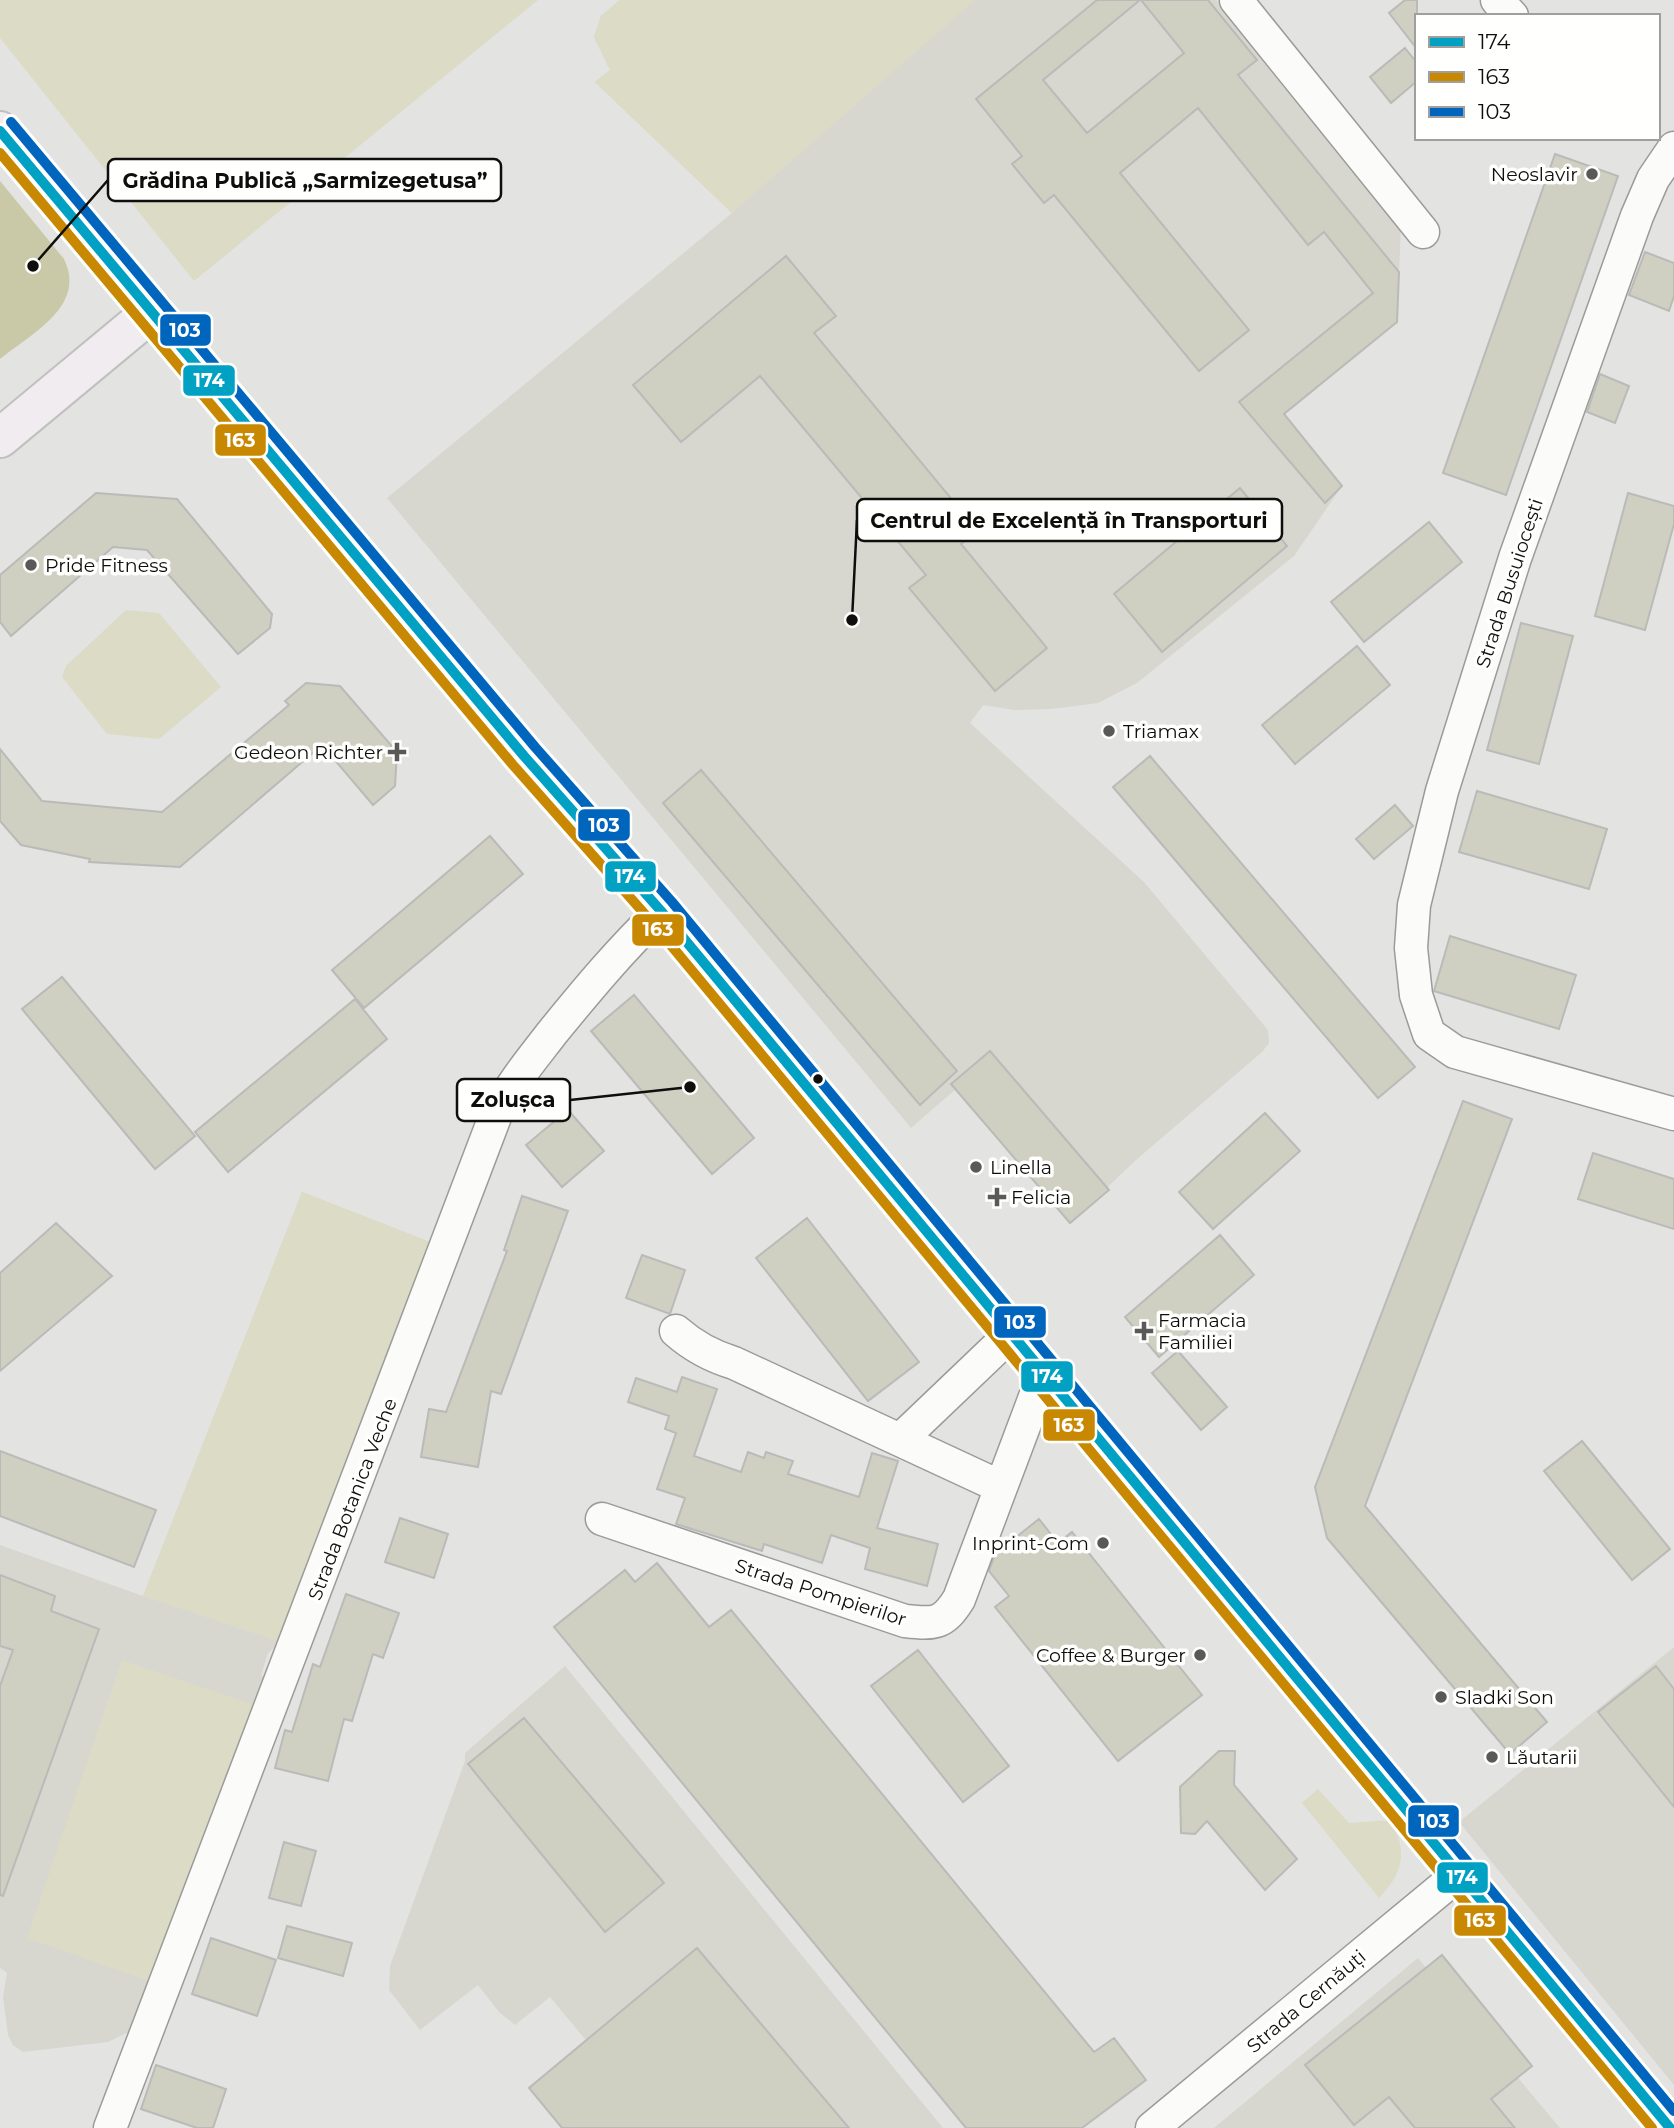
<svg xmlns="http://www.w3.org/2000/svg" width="1674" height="2128" viewBox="0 0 1674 2128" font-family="Montserrat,sans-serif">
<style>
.built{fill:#d7d7d0}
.green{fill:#dcdbc6}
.forest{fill:#cac9a7}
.building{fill:#cfcfc2;stroke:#babab8;stroke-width:2}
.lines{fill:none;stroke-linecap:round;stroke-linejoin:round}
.minor-casing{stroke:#9b9b99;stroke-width:35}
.major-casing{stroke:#c0c0bf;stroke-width:42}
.minor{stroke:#fbfbfa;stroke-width:32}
.major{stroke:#f1ecef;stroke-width:38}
.bus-1-casing{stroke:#fffffe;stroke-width:16}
.bus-2-casing{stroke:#fffffe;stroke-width:16}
.bus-3-casing{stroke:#fffffe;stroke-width:16}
.bus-1{stroke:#01a1c4;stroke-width:10}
.bus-2{stroke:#c88802;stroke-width:10}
.bus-3{stroke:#0065bd;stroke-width:10}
.poi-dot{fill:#595957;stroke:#fffffe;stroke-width:2.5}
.bus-dot{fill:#0e0e0c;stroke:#fffffe;stroke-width:2.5}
.labels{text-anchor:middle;stroke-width:7;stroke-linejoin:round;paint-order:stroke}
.poi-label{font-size:19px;fill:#0e0e0c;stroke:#fffffe;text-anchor:start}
.street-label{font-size:19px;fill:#0e0e0c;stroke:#fffffe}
.leader{fill:none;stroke:#0e0e0c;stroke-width:2.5}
.callout-dot{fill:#0e0e0c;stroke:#fffffe;stroke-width:2.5}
.callout{fill:#fffffe;stroke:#0e0e0c;stroke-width:2.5}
.callout-label{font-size:21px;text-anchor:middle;font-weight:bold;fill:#0e0e0c}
.line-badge{stroke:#fffffe;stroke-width:2.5}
.badge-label{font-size:19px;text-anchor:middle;font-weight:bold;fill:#fff}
</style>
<rect width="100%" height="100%" fill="#e3e3e1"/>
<!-- built -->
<path class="built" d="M620,0H1216L1401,225L1397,322L1284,414L1342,486L1294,556L1137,683L1098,703L1051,709L1014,710L983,705L970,723L1144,882L1268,1030L1269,1043L1262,1052L1136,1160L1070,1223L956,1089L911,1128L387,498L732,213L595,82L610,70L594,37L601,16Z
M302,1192L430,1242L280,1642L268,1653L261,1675L267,1679L135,2029L108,2042L23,2052L13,2045L8,2035L3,1997L7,1973L0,1968V1545L143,1596Z
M1674,1647V2085L1459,1822Z
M565,1666L943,2128H659L550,1997L515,2025L499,2012L478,1985L420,2030L389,1990L390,1966L465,1761V1753Z
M1418,1958L1560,2128H1214Z"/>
<!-- green -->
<path class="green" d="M0,0H538L194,281L0,38Z
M620,0H975L732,213L595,82L610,70L594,37L601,16Z
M126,610L159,613L221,687L159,739L107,734L62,677L66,666Z
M302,1192L430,1242L280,1642L143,1596Z
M122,1660L254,1705L152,1982L27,1938Z
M1318,1789L1349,1823L1391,1820C1408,1852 1403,1873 1379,1898L1302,1803Z"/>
<!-- forest -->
<path class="forest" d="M0,181L64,259C87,306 32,333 0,359Z"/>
<!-- building -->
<path class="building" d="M1097,0H1140L1043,80L1087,133L1184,53L1141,0H1208L1257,60L1238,75L1399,272L1397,322L1284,414L1342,486L1325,503L1239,402L1373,293L1324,232L1308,245L1198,108L1120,173L1249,330L1199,371L1054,195L1044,203L1012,164L1022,156L976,99Z
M1405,0H1417V49L1389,13Z
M1405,48L1417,63V81L1391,103L1370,77Z
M1555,154L1618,176L1506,495L1443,473Z
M1645,252L1674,263V296L1669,311L1629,295Z
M786,256L836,316L814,333L978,531L961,544L1047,648L995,691L909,588L926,575L760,376L681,442L633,385Z
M1600,374L1629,386L1615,423L1587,412Z
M1240,488L1287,546L1162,652L1114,594Z
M96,493L177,499L272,614L270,628L238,654L147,550L113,547L11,636L0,622V575Z
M1628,493L1674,506V524L1645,630L1595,616Z
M1429,522L1462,562L1364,642L1331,602Z
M1521,623L1573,636L1539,764L1487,750Z
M1357,646L1390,685L1295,764L1262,725Z
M306,683L340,686L397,752L395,786L373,805L322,745L180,867L89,862L90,859L21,845L0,821V749L42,801L162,812L289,705L285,701Z
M1150,756L1415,1067L1378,1098L1113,787Z
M701,770L957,1071L920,1105L663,803Z
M1477,791L1607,829L1589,889L1459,852Z
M1395,805L1413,826L1374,859L1356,839Z
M490,836L523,874L364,1008L332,970Z
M1450,936L1576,975L1559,1029L1434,991Z
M62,977L195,1136L155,1169L22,1009Z
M634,995L754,1138L712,1174L591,1031Z
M355,999L387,1039L228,1172L195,1132Z
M990,1051L1109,1190L1070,1223L951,1084Z
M1463,1101L1512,1119L1365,1506L1547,1722L1510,1754L1327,1538L1315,1487Z
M568,1110L604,1151L562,1187L526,1145Z
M1265,1113L1300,1151L1213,1229L1179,1192Z
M1593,1153L1674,1179V1229L1578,1199Z
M522,1196L568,1211L501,1394L491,1391L478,1467L421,1457L429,1409L446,1412L507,1251L504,1250Z
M807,1218L919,1362L868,1401L756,1258Z
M56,1223L112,1276L0,1371V1273Z
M1220,1235L1254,1275L1159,1357L1125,1317Z
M642,1255L685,1270L670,1314L626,1298Z
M1178,1351L1227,1407L1201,1430L1152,1373Z
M682,1377L717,1389L694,1456L741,1472L748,1452L764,1458L766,1452L793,1461L788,1474L859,1497L872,1453L898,1461L877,1528L938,1544L927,1586L865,1569L870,1548L831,1535L822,1563L764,1544L762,1551L676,1524L685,1498L657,1489L676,1433L665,1429L669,1416L628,1402L636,1378L677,1392Z
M1582,1441L1670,1549L1632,1580L1544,1471Z
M0,1451L156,1510L134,1567L0,1516Z
M400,1518L448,1534L434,1578L385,1562Z
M1039,1519L1058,1543L1072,1532L1202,1695L1118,1761L995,1607L1009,1596L989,1571L995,1554Z
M657,1563L709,1627L731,1610L1094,2052L1114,2038L1146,2080L1082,2128H966L554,1627L625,1570L635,1582Z
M0,1575L55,1596L51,1611L99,1629L3,1896L0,1895V1686L13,1650L0,1646Z
M346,1594L399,1613L383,1658L373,1654L352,1721L344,1719L328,1781L275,1768L285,1730L292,1732L313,1664L320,1667Z
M918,1650L1009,1766L963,1802L871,1686Z
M1656,1666L1674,1689V1807L1598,1712Z
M524,1718L664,1883L605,1932L468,1764Z
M1219,1751H1235L1234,1785L1297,1859L1265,1890L1207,1821L1195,1834L1181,1833L1180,1787Z
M284,1842L316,1851L301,1906L269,1898Z
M287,1926L352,1943L343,1976L278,1958Z
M211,1938L276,1960L257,2016L192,1994Z
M697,1948L849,2128H562L529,2088Z
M1442,1955L1532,2066L1491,2099L1515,2128H1415L1389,2097L1354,2125L1305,2065Z
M156,2065L226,2089L213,2128H197L141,2109Z"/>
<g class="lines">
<!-- minor casing -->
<g class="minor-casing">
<path id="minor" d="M1236,0L1423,232
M1497,0L1512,16
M1674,148L1653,179L1637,216L1515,558L1442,791L1414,905L1411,948L1416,995L1429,1034L1455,1052L1674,1114
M676,1331C694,1347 711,1356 734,1363L1001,1487
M900,1440L1011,1334
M602,1519L905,1621C934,1624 943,1625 959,1599L1044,1373
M110,2128L496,1114C511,1084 532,1059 552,1033C587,990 621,949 661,911
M1152,2128L1459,1874"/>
</g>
<!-- major casing -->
<g class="major-casing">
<path id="major" d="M0,131L524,756L661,911L1670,2128
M0,438L153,311"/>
</g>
<!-- minor -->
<use href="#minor" class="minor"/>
<!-- major -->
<use href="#major" class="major"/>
<!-- bus-1 casing -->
<g class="bus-1-casing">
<path id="bus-1" d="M0,131L524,756L661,911L1670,2128"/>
</g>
<!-- bus-2 casing -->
<g class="bus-2-casing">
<path id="bus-2" d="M0,153L513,765L650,920L1652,2128"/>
</g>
<!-- bus-3 casing -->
<g class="bus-3-casing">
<path id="bus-3" d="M11,122L535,747L672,902L1674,2111"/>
</g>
<!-- bus-1 -->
<use href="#bus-1" class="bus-1"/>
<!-- bus-2 -->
<use href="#bus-2" class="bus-2"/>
<!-- bus-3 -->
<use href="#bus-3" class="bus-3"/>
</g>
<!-- markers -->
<g class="poi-dot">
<circle cx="1592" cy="174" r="7"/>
<circle cx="31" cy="565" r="7"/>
<circle cx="1109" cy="731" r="7"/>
<path d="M393.5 741.5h7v7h7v7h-7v7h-7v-7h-7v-7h7z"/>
<circle cx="976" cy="1167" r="7"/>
<path d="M993.5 1186.5h7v7h7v7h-7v7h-7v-7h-7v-7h7z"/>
<path d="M1140.5 1320.5h7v7h7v7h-7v7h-7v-7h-7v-7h7z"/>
<circle cx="1103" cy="1543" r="7"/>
<circle cx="1200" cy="1655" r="7"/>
<circle cx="1441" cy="1697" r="7"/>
<circle cx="1492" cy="1757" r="7"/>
</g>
<circle class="bus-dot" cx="818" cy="1079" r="6"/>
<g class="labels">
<!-- poi labels -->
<g class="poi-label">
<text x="1578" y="181" text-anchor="end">Neoslavir</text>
<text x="45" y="572">Pride Fitness</text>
<text x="1123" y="738">Triamax</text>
<text x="383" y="759" text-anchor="end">Gedeon Richter</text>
<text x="990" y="1174">Linella</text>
<text x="1011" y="1204">Felicia</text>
<text x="1158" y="1327">Farmacia<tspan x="1158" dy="22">Familiei</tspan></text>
<text x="1089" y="1550" text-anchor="end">Inprint-Com</text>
<text x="1186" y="1662" text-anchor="end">Coffee &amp; Burger</text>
<text x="1455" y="1704">Sladki Son</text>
<text x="1506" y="1764">Lăutarii</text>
</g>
<!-- street labels -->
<g class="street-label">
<text transform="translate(1509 583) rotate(-72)" y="7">Strada Busuiocești</text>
<text transform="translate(352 1499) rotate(-69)" y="7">Strada Botanica Veche</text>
<text transform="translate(821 1592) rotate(18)" y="7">Strada Pompierilor</text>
<text transform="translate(1306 2001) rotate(-40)" y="7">Strada Cernăuți</text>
</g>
</g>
<!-- callouts -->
<path class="leader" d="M33 266L108 180M852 620L857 520M690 1087L570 1100"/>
<g class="callout-dot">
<circle cx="33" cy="266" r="7"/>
<circle cx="852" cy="620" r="7"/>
<circle cx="690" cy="1087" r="7"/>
</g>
<g class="callout">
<rect x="108" y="159" width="393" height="42" rx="7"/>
<rect x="857" y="499" width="425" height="42" rx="7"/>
<rect x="457" y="1079" width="113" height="42" rx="7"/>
</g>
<g class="callout-label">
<text x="305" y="188">Grădina Publică „Sarmizegetusa”</text>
<text x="1069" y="528">Centrul de Excelență în Transporturi</text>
<text x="513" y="1107">Zolușca</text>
</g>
<g class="line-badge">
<rect x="159" y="313" width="53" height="34" rx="7" fill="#0065bd"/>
<rect x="182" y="364" width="54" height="33" rx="7" fill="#01a1c4"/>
<rect x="214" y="423" width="53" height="34" rx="7" fill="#c88802"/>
<rect x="577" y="808" width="54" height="34" rx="7" fill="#0065bd"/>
<rect x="604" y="860" width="53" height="33" rx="7" fill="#01a1c4"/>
<rect x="631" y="913" width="54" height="34" rx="7" fill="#c88802"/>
<rect x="993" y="1305" width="54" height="34" rx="7" fill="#0065bd"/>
<rect x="1020" y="1360" width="54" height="33" rx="7" fill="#01a1c4"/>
<rect x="1042" y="1408" width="54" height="34" rx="7" fill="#c88802"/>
<rect x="1407" y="1804" width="53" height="34" rx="7" fill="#0065bd"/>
<rect x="1436" y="1861" width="53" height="33" rx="7" fill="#01a1c4"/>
<rect x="1453" y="1904" width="54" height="33" rx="7" fill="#c88802"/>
</g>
<g class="badge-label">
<text x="185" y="337">103</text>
<text x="209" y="387">174</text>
<text x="240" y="447">163</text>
<text x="604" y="832">103</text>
<text x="630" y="883">174</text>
<text x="658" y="936">163</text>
<text x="1020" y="1329">103</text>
<text x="1047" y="1383">174</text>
<text x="1069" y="1432">163</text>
<text x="1434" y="1828">103</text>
<text x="1462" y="1884">174</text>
<text x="1480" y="1927">163</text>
</g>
<!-- legend -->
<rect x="1415" y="14" width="245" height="126" fill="#fffffe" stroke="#9f9f9d" stroke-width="2"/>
<rect x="1429" y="37" width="35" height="10" fill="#01a1c4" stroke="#9f9f9d" stroke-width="2"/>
<text x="1478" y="49" font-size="21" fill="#0e0e0c">174</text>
<rect x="1429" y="72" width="35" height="10" fill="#c88802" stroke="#9f9f9d" stroke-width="2"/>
<text x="1478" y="84" font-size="21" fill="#0e0e0c">163</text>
<rect x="1429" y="107" width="35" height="10" fill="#0065bd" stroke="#9f9f9d" stroke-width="2"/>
<text x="1478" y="119" font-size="21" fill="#0e0e0c">103</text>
</svg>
